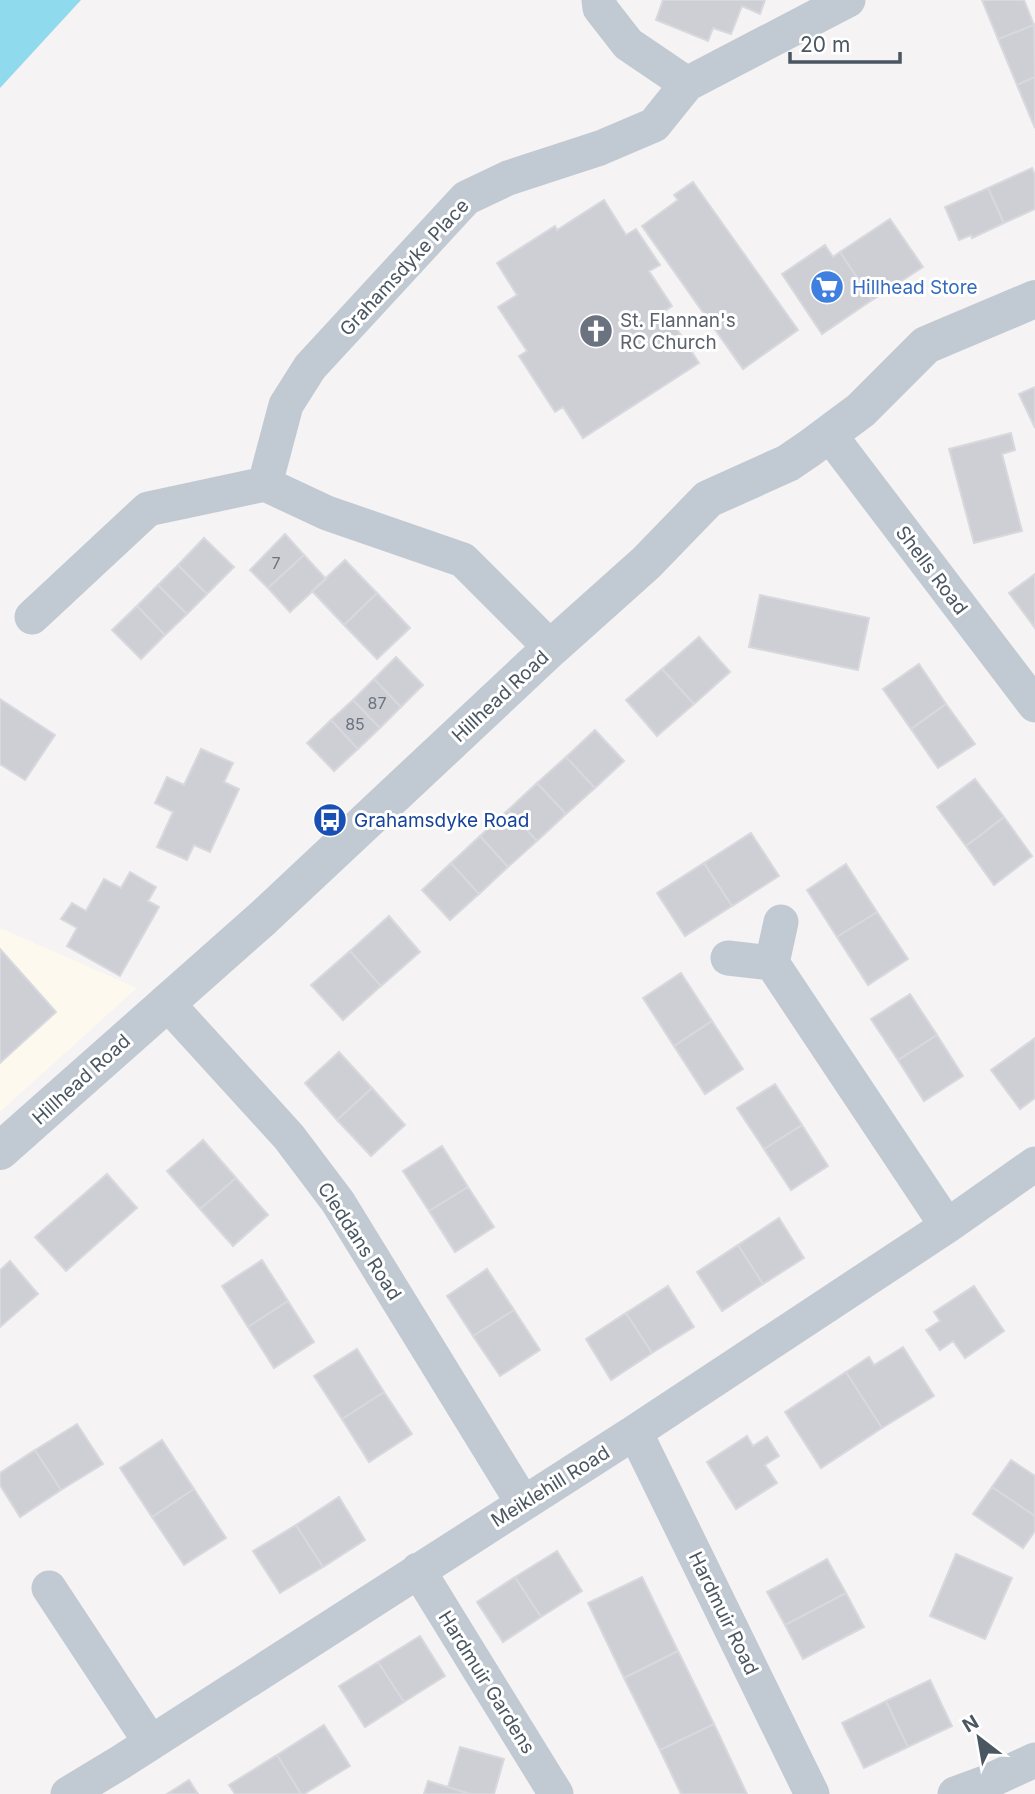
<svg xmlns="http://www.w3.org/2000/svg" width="1035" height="1794" viewBox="0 0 1035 1794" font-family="Inter,sans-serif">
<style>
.commercial{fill:#fdf9ef}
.water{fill:#90daee}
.building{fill:#cdcfd5;stroke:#d7d9de;stroke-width:2}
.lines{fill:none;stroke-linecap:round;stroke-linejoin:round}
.minor{stroke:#c1cad2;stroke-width:35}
.tertiary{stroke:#c1cad2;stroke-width:38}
.labels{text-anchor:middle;stroke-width:6;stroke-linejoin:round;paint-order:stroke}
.number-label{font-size:16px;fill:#6b747e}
.street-label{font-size:19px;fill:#4a5661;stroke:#fff}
.shop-label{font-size:19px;fill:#366cbe;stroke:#fff;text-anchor:start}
.worship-label{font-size:19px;fill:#5b616d;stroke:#fff;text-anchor:start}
.transit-label{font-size:19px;fill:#164399;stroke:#fff;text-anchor:start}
</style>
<rect width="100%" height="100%" fill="#f5f3f3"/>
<!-- commercial -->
<path class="commercial" d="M0,928L137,988L0,1112Z"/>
<!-- water -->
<path class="water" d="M0,0H81L0,88Z"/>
<!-- building -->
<path class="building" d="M663,0H765L760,14L742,6L731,34L713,28L708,41L656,20Z
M982,0H1024L1034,25L998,39Z
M1034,25L1035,77L1017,85L998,39Z
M1035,77V128L1017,85Z
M1032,168L1035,175V209L1004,223L988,188Z
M693,182L798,330L743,369L642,226L678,200L674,195Z
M988,188L1004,223L972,238L971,235L959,240L945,207Z
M604,200L626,235L636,229L660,265L649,271L672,306L665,311L699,363L583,438L563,407L555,412L519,356L527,351L498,307L517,295L497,263L555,226L557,230Z
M890,219L923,267L872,300L840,252Z
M825,245L833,257L840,252L872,300L822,334L782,274Z
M1035,387V428L1019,394Z
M1011,433L1015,450L1002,454L1022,531L974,543L949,449Z
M285,534L304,555L268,588L250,570Z
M204,538L234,567L207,594L178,565Z
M304,555L326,579L290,612L268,588Z
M345,560L377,593L344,625L312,591Z
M178,565L207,594L187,614L158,585Z
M1035,574V628L1009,593Z
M158,585L187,614L165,635L137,606Z
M377,593L410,628L377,659L344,625Z
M760,595L869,618L858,670L749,647Z
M137,606L165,635L141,659L112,630Z
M699,637L730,672L694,704L662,669Z
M396,657L423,685L401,707L374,679Z
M919,664L946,704L911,729L883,689Z
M662,669L694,704L657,736L626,700Z
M374,679L401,707L380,728L353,700Z
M0,699L55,735L25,780L0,764Z
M353,700L380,728L358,749L331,720Z
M946,704L975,744L938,768L911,729Z
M331,720L358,749L334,771L307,743Z
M595,730L624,761L595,788L566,757Z
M201,749L233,763L224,782L239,789L210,852L194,845L187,860L157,847L173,812L155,803L167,777L184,785Z
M566,757L595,788L566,814L537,783Z
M975,779L1004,817L966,846L937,807Z
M537,783L566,814L537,841L508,810Z
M508,810L537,841L508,867L480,836Z
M1004,817L1032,856L994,885L966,846Z
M751,833L779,876L732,906L704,863Z
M480,836L508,867L479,894L451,863Z
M451,863L479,894L450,920L422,890Z
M704,863L732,906L685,936L657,893Z
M846,864L877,912L837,937L807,890Z
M130,872L156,887L148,901L159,907L120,976L67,946L77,928L61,919L72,903L86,911L104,879L121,888Z
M877,912L908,959L868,985L837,937Z
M389,916L420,952L381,986L350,951Z
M0,949L56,1012L0,1063Z
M350,951L381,986L343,1020L311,985Z
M681,973L712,1021L674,1046L643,998Z
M910,994L937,1035L898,1060L871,1019Z
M712,1021L743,1069L705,1094L674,1046Z
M937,1035L963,1076L924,1101L898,1060Z
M1035,1038V1098L1020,1109L991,1070Z
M339,1052L372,1088L337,1120L305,1083Z
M775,1084L802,1125L764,1149L737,1108Z
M372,1088L405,1125L371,1156L337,1120Z
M802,1125L828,1166L791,1190L764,1149Z
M203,1140L236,1178L200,1209L167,1171Z
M442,1146L468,1187L429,1211L403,1171Z
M107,1174L137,1208L66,1271L35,1237Z
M236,1178L268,1215L233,1246L200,1209Z
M468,1187L494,1227L455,1252L429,1211Z
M779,1218L804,1258L763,1284L738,1245Z
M738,1245L763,1284L722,1311L697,1272Z
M262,1260L288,1301L248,1327L222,1286Z
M10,1261L38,1294L0,1327V1270Z
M487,1269L514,1310L473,1336L447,1296Z
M668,1286L694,1327L652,1353L626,1313Z
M974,1286L1004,1331L965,1358L953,1341L940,1350L926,1330L940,1321L934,1312Z
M288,1301L314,1342L274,1368L248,1327Z
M514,1310L540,1350L500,1376L473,1336Z
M626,1313L652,1353L611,1380L586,1339Z
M903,1347L934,1396L882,1428L846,1372L869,1357L874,1365Z
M357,1349L384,1392L342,1419L314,1376Z
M846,1372L882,1428L821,1468L785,1412Z
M384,1392L412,1434L369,1462L342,1419Z
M77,1424L103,1464L61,1490L35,1450Z
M747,1436L753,1446L767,1437L779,1456L765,1465L777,1483L736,1509L707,1462Z
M162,1440L194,1489L152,1517L120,1468Z
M35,1450L61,1490L20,1517L0,1485V1473Z
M1011,1460L1035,1476V1516L992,1487Z
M992,1487L1035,1516V1531L1023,1548L973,1514Z
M194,1489L226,1538L184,1565L152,1517Z
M339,1497L365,1540L323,1567L296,1525Z
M296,1525L323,1567L280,1593L253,1551Z
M557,1551L582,1591L541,1617L515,1577Z
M956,1554L1012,1578L985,1639L930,1616Z
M827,1559L846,1593L785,1625L767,1592Z
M515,1577L541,1617L503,1642L477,1602Z
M642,1577L678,1651L624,1678L588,1603Z
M846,1593L864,1627L803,1659L785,1625Z
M420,1636L445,1676L404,1702L378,1662Z
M678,1651L714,1724L660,1750L624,1678Z
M378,1662L404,1702L365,1727L339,1686Z
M930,1680L952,1726L908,1747L886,1701Z
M886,1701L908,1747L864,1768L842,1723Z
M714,1724L747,1794H681L660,1750Z
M324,1725L350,1766L304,1794H301L277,1755Z
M460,1747L504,1759L494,1794H470L448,1787Z
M277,1755L301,1794H235L229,1785Z
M189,1780L198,1794H167Z
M428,1781L448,1787L470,1794H424Z"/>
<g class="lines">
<!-- minor -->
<path class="minor" d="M599,0L600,8L628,44L687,84
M829,434L1035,705
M265,484L286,405L310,367L466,198L508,178L600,148L654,125L687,84L848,0
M32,617L148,509L265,484L327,513L463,560L551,648
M728,958L772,963L781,922
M772,963L947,1226
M166,1002L289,1137L338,1202L523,1503
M635,1432L812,1794
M418,1570L556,1794
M49,1588L151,1743
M68,1794L121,1762L635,1432L947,1226L1035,1164
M955,1794L985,1783L1035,1760"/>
<!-- tertiary -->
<path class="tertiary" d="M0,1151L263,918L551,648L646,563L708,499L788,463L810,448L861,410L926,345L1035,299"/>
</g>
<!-- icons -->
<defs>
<g id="supermarket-disc" transform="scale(1.75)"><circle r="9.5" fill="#3f7fe0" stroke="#fff"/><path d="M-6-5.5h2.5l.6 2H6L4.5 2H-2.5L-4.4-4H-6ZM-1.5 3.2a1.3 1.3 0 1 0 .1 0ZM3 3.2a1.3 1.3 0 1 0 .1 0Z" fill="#fff"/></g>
<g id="church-disc" transform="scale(1.75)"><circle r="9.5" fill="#6b7280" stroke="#fff"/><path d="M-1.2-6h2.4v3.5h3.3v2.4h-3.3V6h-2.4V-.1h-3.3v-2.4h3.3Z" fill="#fff"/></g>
<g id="bus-disc" transform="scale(1.75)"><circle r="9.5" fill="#1a4fb4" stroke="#fff"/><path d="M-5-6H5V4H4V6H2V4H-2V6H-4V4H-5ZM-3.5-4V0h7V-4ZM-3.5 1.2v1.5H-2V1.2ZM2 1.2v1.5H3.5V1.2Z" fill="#fff"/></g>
</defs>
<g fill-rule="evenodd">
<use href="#supermarket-disc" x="827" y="287"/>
<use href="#church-disc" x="596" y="331"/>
<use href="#bus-disc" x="330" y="820"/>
</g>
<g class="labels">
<!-- number labels -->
<g class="number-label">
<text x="276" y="569">7</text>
<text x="377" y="709">87</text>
<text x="355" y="730">85</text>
</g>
<!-- street labels -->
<g class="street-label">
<text transform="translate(404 267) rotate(-47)" y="7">Grahamsdyke Place</text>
<text transform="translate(932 570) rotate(53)" y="7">Shells Road</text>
<text transform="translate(500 696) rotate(-43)" y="7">Hillhead Road</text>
<text transform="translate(81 1079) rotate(-42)" y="7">Hillhead Road</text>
<text transform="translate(360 1241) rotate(57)" y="7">Cleddans Road</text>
<text transform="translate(550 1486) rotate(-32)" y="7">Meiklehill Road</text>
<text transform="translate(724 1613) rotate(64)" y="7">Hardmuir Road</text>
<text transform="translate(487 1682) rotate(58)" y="7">Hardmuir Gardens</text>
</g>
<!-- shop labels -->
<g class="shop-label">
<text x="852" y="294">Hillhead Store</text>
</g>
<!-- worship labels -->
<g class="worship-label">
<text x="620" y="327">St. Flannan's<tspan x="620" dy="22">RC Church</tspan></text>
</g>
<!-- transit labels -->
<g class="transit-label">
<text x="354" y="827">Grahamsdyke Road</text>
</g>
</g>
<!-- north arrow -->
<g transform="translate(979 1738) rotate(329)" stroke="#ffffff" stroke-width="5" paint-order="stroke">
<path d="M0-5L12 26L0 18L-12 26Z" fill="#4a5661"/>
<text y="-10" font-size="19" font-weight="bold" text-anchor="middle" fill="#4a5661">N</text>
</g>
<!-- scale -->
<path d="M790 52v10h110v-10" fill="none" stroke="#4a5661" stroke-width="3.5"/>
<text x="800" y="52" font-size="21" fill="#4a5661" stroke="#ffffff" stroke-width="5" paint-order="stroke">20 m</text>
</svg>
